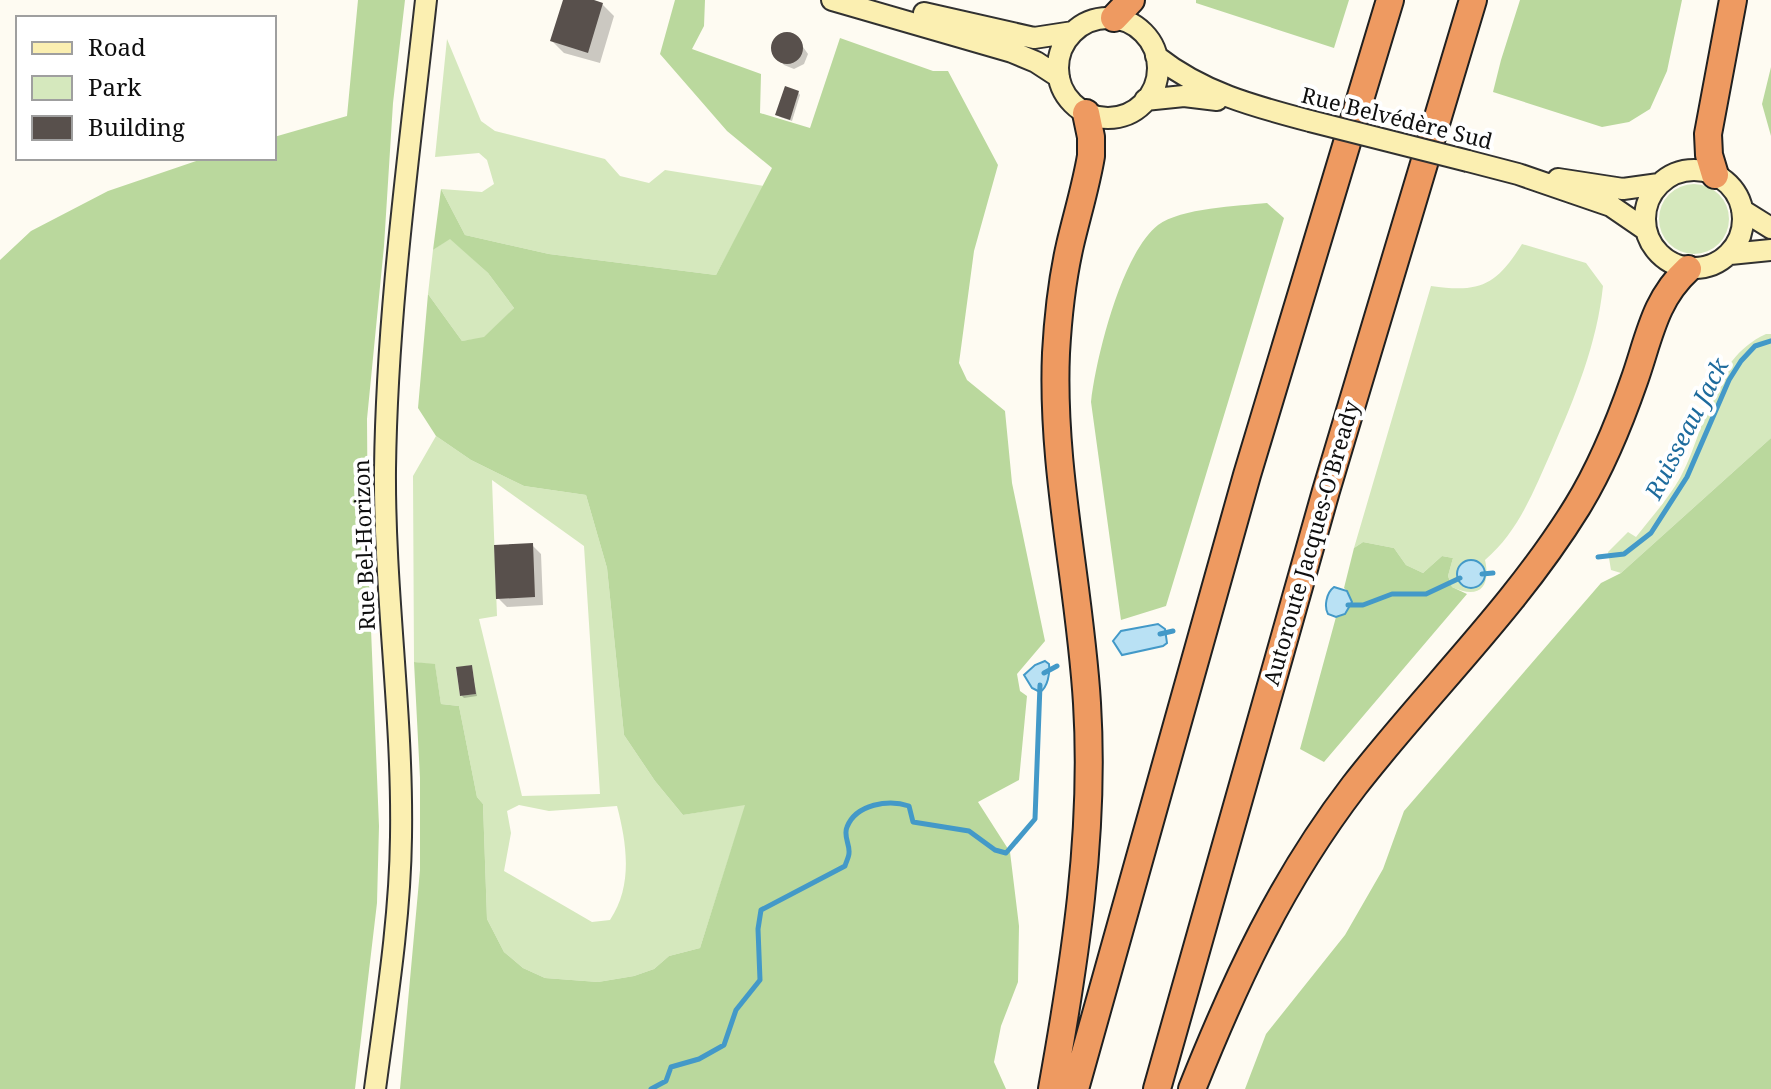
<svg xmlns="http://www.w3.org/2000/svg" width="1771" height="1089" viewBox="0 0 1771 1089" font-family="'Noto Serif',serif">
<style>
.green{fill:#d5e8bd;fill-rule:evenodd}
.forest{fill:#bad89d}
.water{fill:#b9e1f4;stroke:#4399c8;stroke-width:2}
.shadow{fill:#0003}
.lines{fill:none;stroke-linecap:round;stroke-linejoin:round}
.stream{stroke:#4399c8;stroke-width:5}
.building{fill:#58504c}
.secondary-casing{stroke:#313131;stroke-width:24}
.highway-casing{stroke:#202020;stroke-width:30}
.secondary{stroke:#fbefb1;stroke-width:20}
.highway{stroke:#ee9a61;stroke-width:26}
.secondary-bridge-casing{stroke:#313131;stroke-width:24;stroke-linecap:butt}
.secondary-bridge{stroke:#fbefb1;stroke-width:20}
.labels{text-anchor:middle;stroke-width:8;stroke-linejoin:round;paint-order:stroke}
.street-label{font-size:22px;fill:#0f0f0f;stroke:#fff}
.water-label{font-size:24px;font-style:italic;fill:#1d6b9d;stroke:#fff}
</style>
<rect width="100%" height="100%" fill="#fefbf2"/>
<!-- green -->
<path class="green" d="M447,39L481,121L495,131L605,159L620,176L649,183L665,170L764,186L716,275L549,254L465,235L441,189L482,192L494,184L487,160L479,153L435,157Z
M1659 219a35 35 0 1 1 70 0a35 35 0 1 1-70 0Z
M450,238L488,273L514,308L484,338L462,341L428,294L433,250Z
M1522,244L1586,263L1603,286C1597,344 1575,397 1552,450C1534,490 1519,531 1485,560C1491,587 1479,600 1452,587L1448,576L1453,558L1442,556L1423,573L1406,565L1394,548L1363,542L1354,548L1431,286C1479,293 1496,286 1522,244Z
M1766,334H1771V438L1621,573L1611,570L1608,552L1628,532L1636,537C1651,518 1668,499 1680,478C1707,430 1709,360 1766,334Z
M436,436L471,460L524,486L586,495L607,568L624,735L655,781L683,815L746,804L700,948L669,956L654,969L634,976L598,982L545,978L523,968L504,952L487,919L483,804L477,797L459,706L441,704L435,665L414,662L413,476ZM492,480L584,546L600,794L522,796L479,619L497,616ZM472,665L476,694L460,696L456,668ZM519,805L549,811L617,806C627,844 633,886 610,920L592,922L504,871L511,833L507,811Z"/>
<!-- forest -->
<path class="forest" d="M358,0H405L393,103L384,246L367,419L368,555L379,826L377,903L355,1089H0V260L31,231L108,191L205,158H274V137L347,116Z
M675,0H705L704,26L692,49L761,74L760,113L810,128L840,38L933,71H948L998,165L974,251L959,363L967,380L1005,411L1012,483L1045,641L1017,674L1020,691L1027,696L1019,780L978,802L1010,852L1019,926L1018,982L1001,1026L994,1062L1006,1089H400L420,870V778L414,662L435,664L441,704L459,706L477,797L483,804L487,919L504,952L523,968L545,978L598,982L634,976L654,969L669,956L700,948L745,805L683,815L655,781L624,735L607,568L586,495L524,486L471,460L436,436L418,408L428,294L462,341L484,337L514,308L488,273L450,239L433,250L441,189L465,235L549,254L716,275L772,168L727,131L660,54Z
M1196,0H1349L1334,48L1196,3Z
M1520,0H1682L1667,71L1650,109L1629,122L1602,127L1493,92L1501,60Z
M1771,67V136L1762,104Z
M1267,203L1284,218L1166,606L1121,620L1091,402C1096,357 1122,253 1158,225C1181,208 1238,206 1267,203Z
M1771,438V1089H1245L1266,1034L1345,935L1383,869L1404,811L1601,583L1621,573Z
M1363,542L1394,548L1406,565L1423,573L1442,556L1453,558L1448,576L1452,587L1467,594L1324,762L1300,749L1336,617L1341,616L1347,591L1344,588L1354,548Z"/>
<!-- water -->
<path class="water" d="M1457 574a14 14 0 1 1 28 0a14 14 0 1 1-28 0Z
M1334,587L1347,591L1352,602L1345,614L1336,617L1328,614C1324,607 1326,593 1334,587Z
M1158,624L1165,629L1167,643L1163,646L1122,655L1113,641L1121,631Z
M1045,661L1049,664C1050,673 1048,687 1040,692L1032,688L1024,675L1035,665Z"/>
<!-- shadow -->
<path class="shadow" d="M565,0H587L602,4L614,16L600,63L564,53L552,41Z
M785,34L796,37L808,54L804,64L794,69L784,65L772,49L776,39Z
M798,92L800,95L792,121L780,117L778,115Z
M532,545L541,554L543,605L507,607L498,598Z
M471,667L477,696L464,698L462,696Z"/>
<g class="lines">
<!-- stream -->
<path class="stream" d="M1598,557L1624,554L1651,533L1687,477L1729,380L1741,361L1755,346L1771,341
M1482,574L1493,573
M1348,605H1363L1392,594H1426L1460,578
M1160,634L1173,631
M1044,673L1057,666
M651,1089L666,1081L671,1067L699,1059L724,1045L736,1010L760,980L758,929L761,910L845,866C846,862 849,857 849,853C850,844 843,836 847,827C856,804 889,799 909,806L913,822L969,831L995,850L1006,853L1035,819L1040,685"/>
</g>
<!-- building -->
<path class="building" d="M563,0H594L603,3L588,53L550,41Z
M771 48a16 16 0 1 1 32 0a16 16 0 1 1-32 0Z
M785,86L799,91L790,120L775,115Z
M533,543L535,597L496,599L494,545Z
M472,665L476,694L460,696L456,667Z"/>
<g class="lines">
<!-- secondary casing -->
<g class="secondary-casing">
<path id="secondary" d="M832,0L1012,52L1036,62L1059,77
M924,13L1034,38L1073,32
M1058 68a50 50 0 1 1 100 0a50 50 0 1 1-100 0Z
M1156,56C1203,93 1253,106 1310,121
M1145,100L1184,96L1217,100
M1468,161L1518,174L1611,206L1646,230
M1645 219a49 49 0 1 1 98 0a49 49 0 1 1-98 0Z
M1558,179L1623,189L1659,184
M1742,210L1771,228
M1730,254L1771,250
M375,1089C386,1006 400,921 401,837C403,714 384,592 385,469C387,313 409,155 426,0"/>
</g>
<!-- highway casing -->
<g class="highway-casing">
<path id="highway" d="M1114,18L1131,0
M1715,175L1709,155L1708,134L1733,0
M1052,1089C1075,961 1095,833 1087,703C1080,586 1051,470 1056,353C1058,317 1062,280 1070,245C1077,215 1086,186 1091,156V137L1086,113
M1075,1089L1247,475L1390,0
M1157,1089L1326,491L1473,0
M1192,1089C1236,979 1282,880 1354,786C1427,692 1514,609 1577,507C1601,468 1619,424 1634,381C1649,339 1654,300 1688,269"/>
</g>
<!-- secondary -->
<use href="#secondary" class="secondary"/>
<!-- highway -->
<use href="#highway" class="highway"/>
<!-- secondary-bridge casing -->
<g class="secondary-bridge-casing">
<path id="secondary-bridge" d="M1310,121L1468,161"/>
</g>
<!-- secondary-bridge -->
<use href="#secondary-bridge" class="secondary-bridge"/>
</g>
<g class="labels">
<!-- street labels -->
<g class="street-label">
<text transform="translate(1397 118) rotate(14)" y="8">Rue Belvédère Sud</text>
<text transform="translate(1311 543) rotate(-74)" y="8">Autoroute Jacques-O'Bready</text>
<text transform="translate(364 545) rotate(-92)" y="8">Rue Bel-Horizon</text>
</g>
<!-- water labels -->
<g class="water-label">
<text transform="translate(1687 429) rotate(-63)" y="8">Ruisseau Jack</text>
</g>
</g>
<!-- legend -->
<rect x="16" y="16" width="260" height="144" fill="#ffffff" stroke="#9f9f9f" stroke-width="2"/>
<rect x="32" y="42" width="40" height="12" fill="#fbefb1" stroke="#9f9f9f" stroke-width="2"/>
<text x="88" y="56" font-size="24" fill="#0f0f0f">Road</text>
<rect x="32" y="76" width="40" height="24" fill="#d5e8bd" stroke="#9f9f9f" stroke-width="2"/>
<text x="88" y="96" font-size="24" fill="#0f0f0f">Park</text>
<rect x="32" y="116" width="40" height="24" fill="#58504c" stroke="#9f9f9f" stroke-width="2"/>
<text x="88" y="136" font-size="24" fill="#0f0f0f">Building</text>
</svg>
